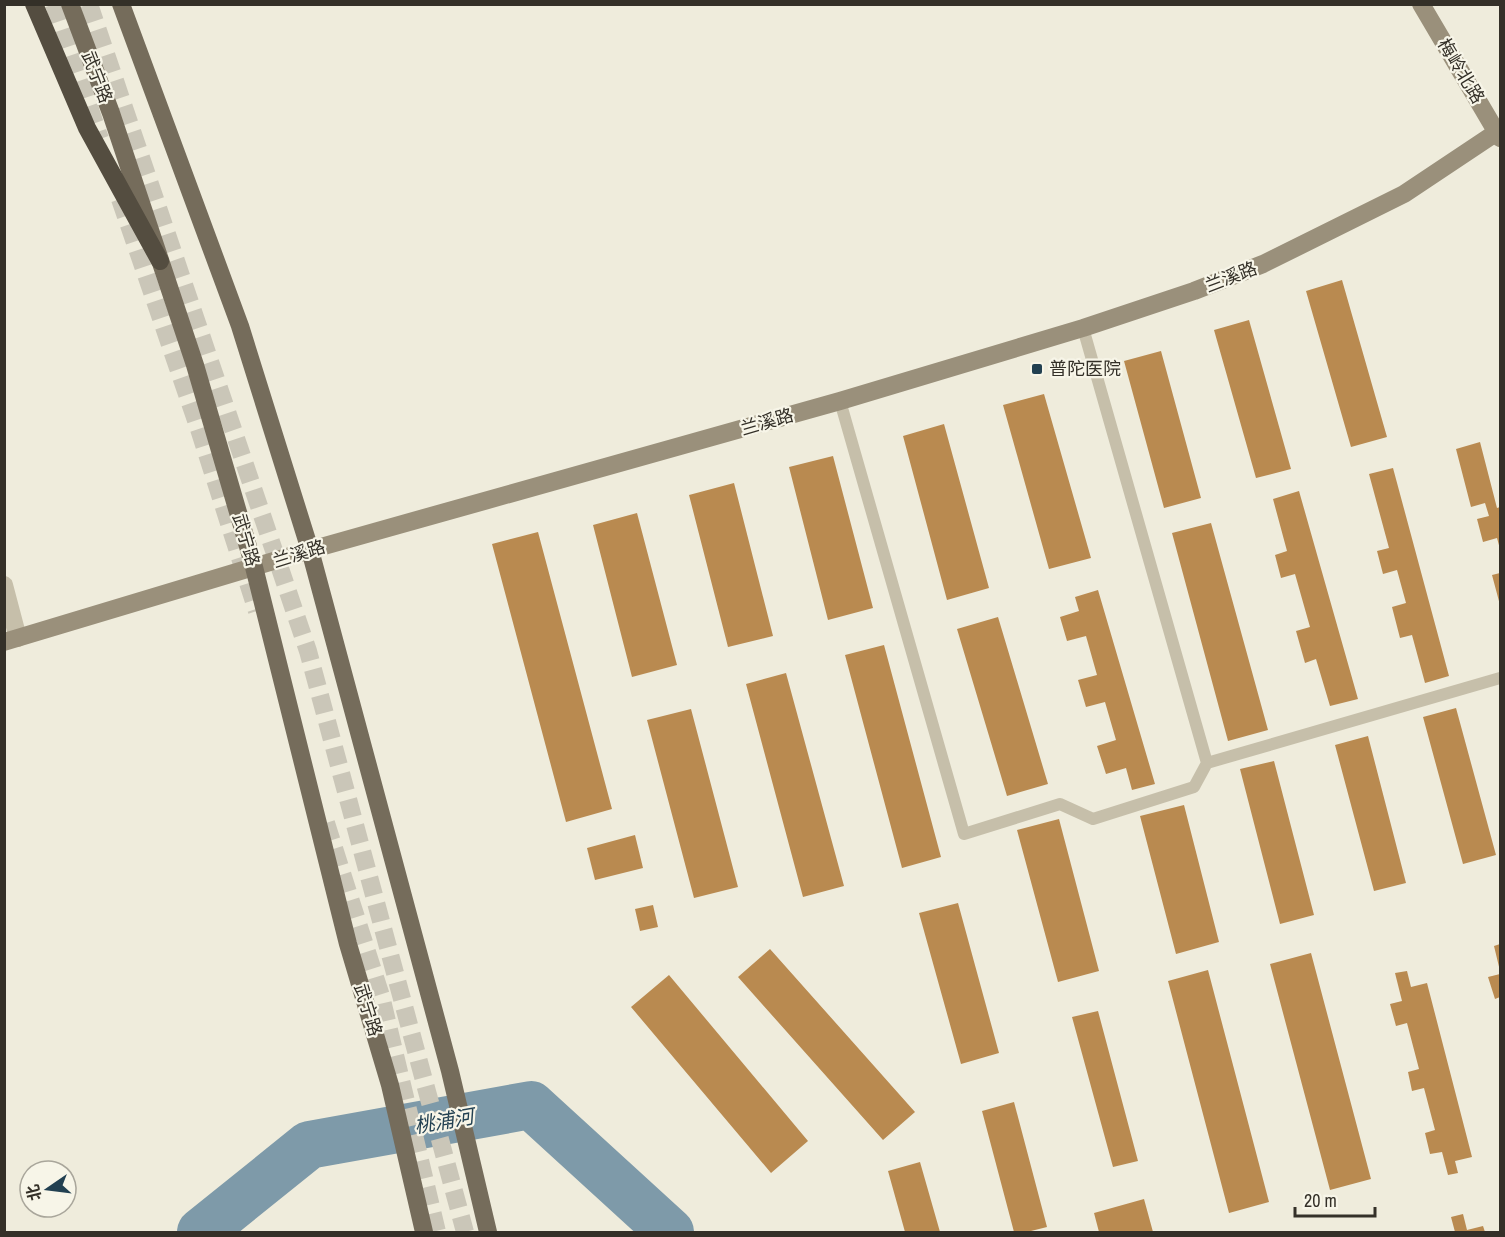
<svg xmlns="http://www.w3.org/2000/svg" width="1505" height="1237" viewBox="0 0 1505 1237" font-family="'Archivo Narrow','Noto Sans SC',sans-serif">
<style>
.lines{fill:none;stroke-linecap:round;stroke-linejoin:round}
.river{stroke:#7e9aa9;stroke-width:48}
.building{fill:#b98a50}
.highway-tunnel{stroke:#cac6b8;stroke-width:18;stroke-dasharray:18 9;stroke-linecap:butt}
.lane{stroke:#c6bfaa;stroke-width:12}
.street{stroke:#c6bfaa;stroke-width:18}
.secondary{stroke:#9a907b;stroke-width:18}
.primary{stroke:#756c5b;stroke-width:18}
.highway{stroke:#544d40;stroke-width:18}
.poi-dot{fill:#224051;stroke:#f7f5e8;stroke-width:2}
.labels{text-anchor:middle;stroke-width:4.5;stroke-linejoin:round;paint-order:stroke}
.street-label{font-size:18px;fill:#343028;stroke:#f7f5e8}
.poi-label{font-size:18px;fill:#343028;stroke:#f7f5e8;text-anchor:start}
.water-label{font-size:20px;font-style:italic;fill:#224051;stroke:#f7f5e8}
</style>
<rect width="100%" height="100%" fill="#efecdc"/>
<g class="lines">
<!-- river -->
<path class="river" d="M201,1232L309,1145L531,1105L670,1232"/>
</g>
<!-- building -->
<path class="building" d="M1342,280L1387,437L1351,447L1306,291Z
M1249,320L1291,469L1256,478L1214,330Z
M1161,351L1201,498L1164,508L1124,361Z
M1044,394L1091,558L1049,569L1003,405Z
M944,424L989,588L947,600L903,436Z
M1480,442L1497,508L1500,507V549L1497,538L1483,542L1477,519L1489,516L1485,503L1471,507L1456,449Z
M833,456L873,608L828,620L789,467Z
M1393,468L1449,676L1425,683L1412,635L1400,638L1392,607L1406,603L1397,570L1383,574L1377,551L1389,548L1369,474Z
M734,483L773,636L728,647L689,495Z
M1299,491L1358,699L1330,706L1316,659L1305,663L1296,631L1310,627L1295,574L1281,578L1275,555L1287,551L1273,499Z
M637,513L677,665L632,677L593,525Z
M1211,523L1268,730L1228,741L1172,533Z
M538,532L612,809L566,822L492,544Z
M1500,573V605L1492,575Z
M1098,590L1155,784L1132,790L1126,768L1106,774L1097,746L1116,740L1105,702L1086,707L1078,680L1097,675L1086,636L1067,641L1060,617L1079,611L1075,597Z
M998,617L1048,784L1007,796L957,629Z
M884,645L941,857L902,868L845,655Z
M786,673L844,886L803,897L746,684Z
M1456,708L1496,855L1463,864L1423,717Z
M691,709L738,887L694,898L647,720Z
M1368,736L1406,883L1374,891L1335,745Z
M1274,761L1314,915L1280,924L1240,769Z
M1184,805L1219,942L1176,954L1140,816Z
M1059,819L1099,971L1058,982L1017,830Z
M635,835L643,868L595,880L587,848Z
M958,903L999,1053L961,1064L919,913Z
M653,905L658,927L640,931L635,909Z
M1500,944V971L1494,946Z
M770,949L915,1112L883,1140L738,977Z
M1311,953L1371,1179L1330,1190L1270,964Z
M1208,970L1269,1202L1229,1213L1168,981Z
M1407,971L1411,987L1427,983L1472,1157L1455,1161L1458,1173L1448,1175L1442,1152L1430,1154L1425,1133L1435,1130L1424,1088L1412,1091L1408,1072L1419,1069L1407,1023L1396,1026L1390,1004L1402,1001L1395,973Z
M1500,974V997L1495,999L1488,977Z
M669,975L808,1141L771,1173L631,1007Z
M1098,1011L1138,1161L1113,1167L1072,1017Z
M1014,1102L1047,1227L1027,1232H1014L982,1111Z
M920,1162L940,1232H905L888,1171Z
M1144,1199L1153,1232H1099L1094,1213Z
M1463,1214L1467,1230L1483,1226L1485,1232H1455L1451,1217Z"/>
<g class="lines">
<!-- highway-tunnel -->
<path class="highway-tunnel" d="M54,4L100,139
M89,4L308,651L465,1232
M120,199L199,429L257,611
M326,823L381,996L437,1232"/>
<!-- lane -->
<path class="lane" d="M1083,328L1207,763
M840,401L964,834L1060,804L1093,819L1194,787L1207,763L1500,678"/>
<!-- street -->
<path class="street" d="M4,585L18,638"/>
<!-- secondary -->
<path class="secondary" d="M1421,4L1500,138
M4,642L310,550L840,401L1083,328L1194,291L1263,264L1404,194L1500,130"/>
<!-- primary -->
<path class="primary" d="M70,4L111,113L195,365L254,567L348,944L390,1085L424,1232
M121,4L240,326L310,550L450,1071L488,1232"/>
<!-- highway -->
<path class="highway" d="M34,4L87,128L160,261"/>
</g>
<!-- markers -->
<rect class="poi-dot" x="1031" y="363" width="12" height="12" rx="3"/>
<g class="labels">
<!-- street labels -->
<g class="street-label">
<text transform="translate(1461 71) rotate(59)" y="6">梅岭北路</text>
<text transform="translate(97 77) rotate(69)" y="6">武宁路</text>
<text transform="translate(1231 277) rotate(-21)" y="6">兰溪路</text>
<text transform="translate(767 422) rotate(-16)" y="6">兰溪路</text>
<text transform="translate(246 540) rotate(74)" y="6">武宁路</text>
<text transform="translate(299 554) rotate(-17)" y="6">兰溪路</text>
<text transform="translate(368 1010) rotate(73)" y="6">武宁路</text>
</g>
<!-- poi labels -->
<g class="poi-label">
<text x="1049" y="375">普陀医院</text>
</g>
<!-- water labels -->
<g class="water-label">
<text transform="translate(444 1121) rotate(-10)" y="7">桃浦河</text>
</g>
</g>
<!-- border -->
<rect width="1505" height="1237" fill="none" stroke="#343028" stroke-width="12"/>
<!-- north arrow -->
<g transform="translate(48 1189) rotate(256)"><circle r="28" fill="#f7f5e8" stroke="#a9a69b" stroke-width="1.5"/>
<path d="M0-4.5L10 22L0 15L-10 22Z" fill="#224051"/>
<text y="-9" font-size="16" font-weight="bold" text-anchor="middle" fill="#343028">北</text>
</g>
<!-- scale -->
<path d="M1295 1207v9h80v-9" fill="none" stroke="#343028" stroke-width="3"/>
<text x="1304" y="1207" font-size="18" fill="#343028" stroke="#f7f5e8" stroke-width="4.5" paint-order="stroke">20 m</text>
</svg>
